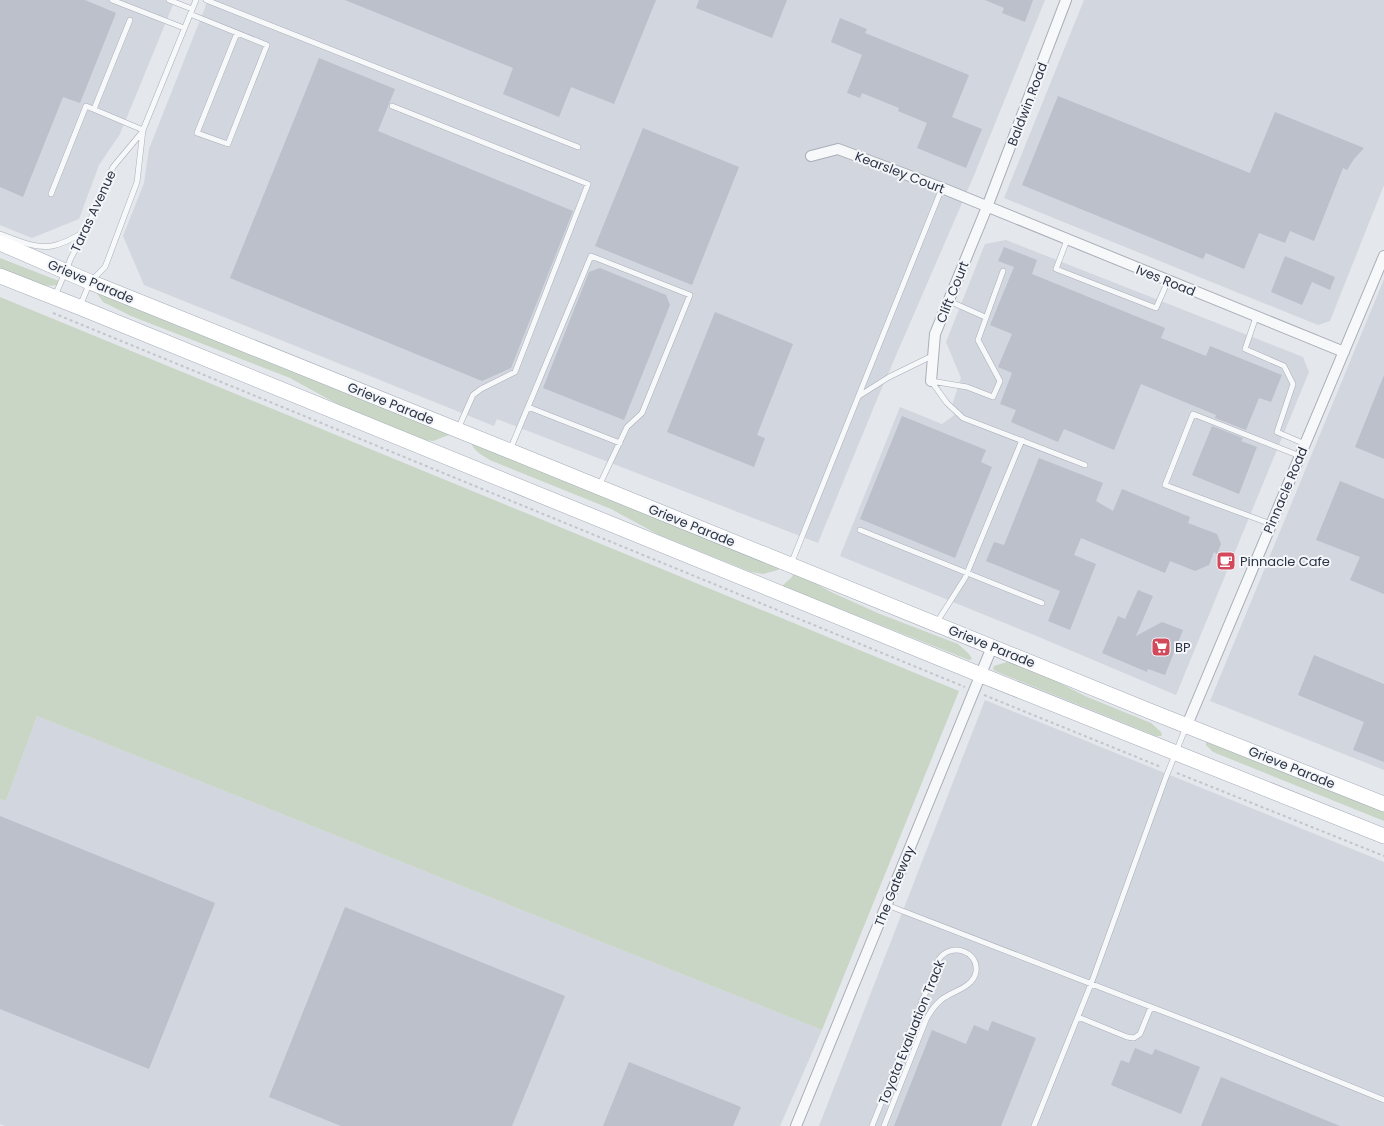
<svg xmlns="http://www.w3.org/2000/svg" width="1384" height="1126" viewBox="0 0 1384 1126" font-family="Poppins,sans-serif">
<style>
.built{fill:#d2d6de}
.green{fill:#c9d6c5}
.building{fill:#bbc0ca}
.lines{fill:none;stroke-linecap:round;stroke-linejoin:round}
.lane-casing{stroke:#a9aeb7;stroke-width:6}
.street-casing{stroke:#a9aeb7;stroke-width:12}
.primary-casing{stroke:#a3abb8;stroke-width:16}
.path{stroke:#c2c5cb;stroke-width:2;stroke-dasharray:3 3;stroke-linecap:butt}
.lane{stroke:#f7f8fa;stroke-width:5}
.street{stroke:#f7f8fa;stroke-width:10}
.primary{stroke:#fff;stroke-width:15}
.labels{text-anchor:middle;stroke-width:4;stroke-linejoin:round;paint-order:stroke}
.street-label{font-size:13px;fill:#2b3445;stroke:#f4f6f9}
.poi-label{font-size:13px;fill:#2b3445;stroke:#f4f6f9;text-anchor:start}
</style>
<rect width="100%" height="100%" fill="#e4e7ec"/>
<!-- built -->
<path class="built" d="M0,0H175L120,134L99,165L79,219L32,238L0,225Z
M208,0H1045L975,173L878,397L818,543L497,419L494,426L144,285L123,236L144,183L149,149Z
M1084,0H1384V185L1330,321L1318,325L1004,198Z
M1006,240L1303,357L1309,372L1176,695L1039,637L840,556L900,407L942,424L960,411L952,405L961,378L946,342L985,244Z
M1384,279V770L1210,701Z
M985,700L1384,862V1126H819Z
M37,716L822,1030L780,1126H5L0,1124V799L6,801Z"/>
<!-- green -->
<path class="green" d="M0,258L59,281L57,285C41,289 15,275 0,269Z
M97,291L449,432V435L433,441L423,440L408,434L339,405L290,378L131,316L103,302L98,295Z
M0,297L959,691L822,1030L37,716L6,801L0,799Z
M471,443L781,568L778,570L763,574L751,572L659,535L611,509L492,461C483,456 475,452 471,443Z
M795,572L831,592L880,614L958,644L969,654L972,659L969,660L782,586L791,578Z
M1007,662L1029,667L1085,696L1151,723L1161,732L1162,736H1156L995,671L993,669L994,666Z
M1208,741L1384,810V821L1213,752L1206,745V742Z"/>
<!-- building -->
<path class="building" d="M0,0H85L116,13L80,103L63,97L23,197L0,187Z
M345,0H656L614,104L571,87L559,117L503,94L513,68Z
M699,0H787L772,38L696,8Z
M985,0H1033L1025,22L1002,13L1004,8Z
M840,18L867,29L865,33L969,75L952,117L982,129L966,168L917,148L927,123L898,111L899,108L862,93L860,98L847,93L862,55L831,42Z
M319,58L395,89L378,131L573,211L511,368L482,381L230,278Z
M1058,96L1250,173L1275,112L1364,148L1354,159L1347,170L1343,168L1314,241L1290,231L1285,243L1259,233L1244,269L1206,253L1203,259L1022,185Z
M643,128L739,167L692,285L595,246Z
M1004,247L1037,260L1032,274L1165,328L1161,338L1206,356L1210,346L1282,375L1271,402L1259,398L1246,430L1215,418L1216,415L1141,384L1114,450L1064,429L1058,442L1011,422L1016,410L1000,404L1012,373L998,367L1012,334L990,325L1014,267L998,261Z
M1285,256L1335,277L1330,290L1312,282L1302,305L1271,292Z
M600,268L666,295L670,305L624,420L543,388L589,272Z
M715,312L793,344L757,435L765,438L754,467L667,432Z
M1384,375V459L1355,447Z
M902,416L986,450L981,462L992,467L955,558L860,519Z
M1212,426L1243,438L1241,441L1257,447L1239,494L1192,475Z
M1039,458L1103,483L1096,501L1113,511L1122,489L1190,517L1188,523L1217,534L1221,544L1217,554L1214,552L1209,565L1195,571L1170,561L1165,573L1081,538L1074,555L1096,564L1070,630L1048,621L1060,591L986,561L994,542L1004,545Z
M1340,481L1384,499V594L1350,580L1360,557L1316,540Z
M1138,590L1153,596L1136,636L1162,622L1183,630L1165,675L1148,669L1147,672L1102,653L1118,616L1125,619Z
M1314,655L1384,684V762L1353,750L1364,722L1298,695Z
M0,816L215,903L149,1069L0,1009Z
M345,907L565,996L512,1126H341L269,1097Z
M992,1021L1036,1038L1001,1126H894L932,1030L966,1044L974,1025L988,1031Z
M1135,1048L1152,1055L1155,1049L1200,1067L1181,1114L1111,1085L1121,1060L1129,1063Z
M629,1062L741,1107L733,1126H603Z
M1221,1077L1340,1126H1201Z"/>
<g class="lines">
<!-- lane casing -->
<g class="lane-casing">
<path id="lane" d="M112,0L184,28
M169,0L192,9
M206,0L578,147
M190,14L267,45L228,144L197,133L237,33
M392,106L588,184L515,372L481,389L473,395L458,429
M94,109L130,20
M51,194L86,106L143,130
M0,234C16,240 35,249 52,246C63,244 74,238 84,232
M1067,240L1056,269L1156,308L1168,281
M55,296L71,258L85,232L113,167L143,131
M949,301L985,317
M80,306L90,282L105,267L107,262L137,182L143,130L196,0
M1256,317L1245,349L1284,366L1293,384L1277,432L1305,444
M931,381L967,387L993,397L1000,381L978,340L1003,271
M931,381L947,403L963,418L1085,465
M859,396L889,377L932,356
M528,407L620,443
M510,450L591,256L690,295L642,413L627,427L599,486
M1271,524L1165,485L1193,414L1300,456
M860,530L1042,603
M791,564L942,188
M937,622L965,578L1022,440
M887,905L1229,1037L1384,1100
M1078,1017L1127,1037L1134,1038L1140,1034L1151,1007
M872,1126L939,959C951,942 979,951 976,972C973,988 952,991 941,1000C934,1006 930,1012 926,1020L884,1126
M1034,1126L1091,984L1166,777L1186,727"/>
</g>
<!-- street casing -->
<g class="street-casing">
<path id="street" d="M811,156L838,149L942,188L1344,352
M931,381L935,334L987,207L1066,0
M1187,725L1384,256
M796,1126L992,647"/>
</g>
<!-- primary casing -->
<g class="primary-casing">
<path id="primary" d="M0,243L90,282L510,451L1152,712L1384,804
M0,276L79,307L981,675L1384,836"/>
</g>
<!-- path -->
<path class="path" d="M53,313L965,687
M984,695L1161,767
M1177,773L1384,856"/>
<!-- lane -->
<use href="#lane" class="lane"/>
<!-- street -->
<use href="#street" class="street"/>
<!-- primary -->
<use href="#primary" class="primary"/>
</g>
<!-- icons -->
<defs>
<g id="cafe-square" transform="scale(1)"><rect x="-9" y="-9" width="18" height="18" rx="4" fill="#d1495b" stroke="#f4f6f9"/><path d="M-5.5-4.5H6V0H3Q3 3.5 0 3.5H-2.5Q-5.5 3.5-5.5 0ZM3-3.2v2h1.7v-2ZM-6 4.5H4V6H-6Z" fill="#fff"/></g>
<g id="supermarket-square" transform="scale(1)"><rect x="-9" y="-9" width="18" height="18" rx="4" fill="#d1495b" stroke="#f4f6f9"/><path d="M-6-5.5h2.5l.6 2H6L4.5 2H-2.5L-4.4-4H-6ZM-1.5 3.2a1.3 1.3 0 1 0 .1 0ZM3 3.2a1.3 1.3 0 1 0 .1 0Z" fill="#fff"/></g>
</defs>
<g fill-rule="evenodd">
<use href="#cafe-square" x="1226" y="561"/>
<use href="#supermarket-square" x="1161" y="647"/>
</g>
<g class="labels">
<!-- street labels -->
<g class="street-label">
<text transform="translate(1027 104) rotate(-69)" y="5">Baldwin Road</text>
<text transform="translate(900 172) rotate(21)" y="5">Kearsley Court</text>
<text transform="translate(93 211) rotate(-65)" y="5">Taras Avenue</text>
<text transform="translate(1166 280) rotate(22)" y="5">Ives Road</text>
<text transform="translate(91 281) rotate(23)" y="5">Grieve Parade</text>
<text transform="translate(952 292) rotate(-68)" y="5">Clift Court</text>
<text transform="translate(391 403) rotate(22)" y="5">Grieve Parade</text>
<text transform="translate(1285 490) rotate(-67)" y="5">Pinnacle Road</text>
<text transform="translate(692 525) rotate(22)" y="5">Grieve Parade</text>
<text transform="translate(992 646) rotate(22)" y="5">Grieve Parade</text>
<text transform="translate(1292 767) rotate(22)" y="5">Grieve Parade</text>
<text transform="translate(894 886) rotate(-68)" y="5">The Gateway</text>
<text transform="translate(911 1032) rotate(-68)" y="5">Toyota Evaluation Track</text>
</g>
<!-- poi labels -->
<g class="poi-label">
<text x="1240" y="566">Pinnacle Cafe</text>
<text x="1175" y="652">BP</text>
</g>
</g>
</svg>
